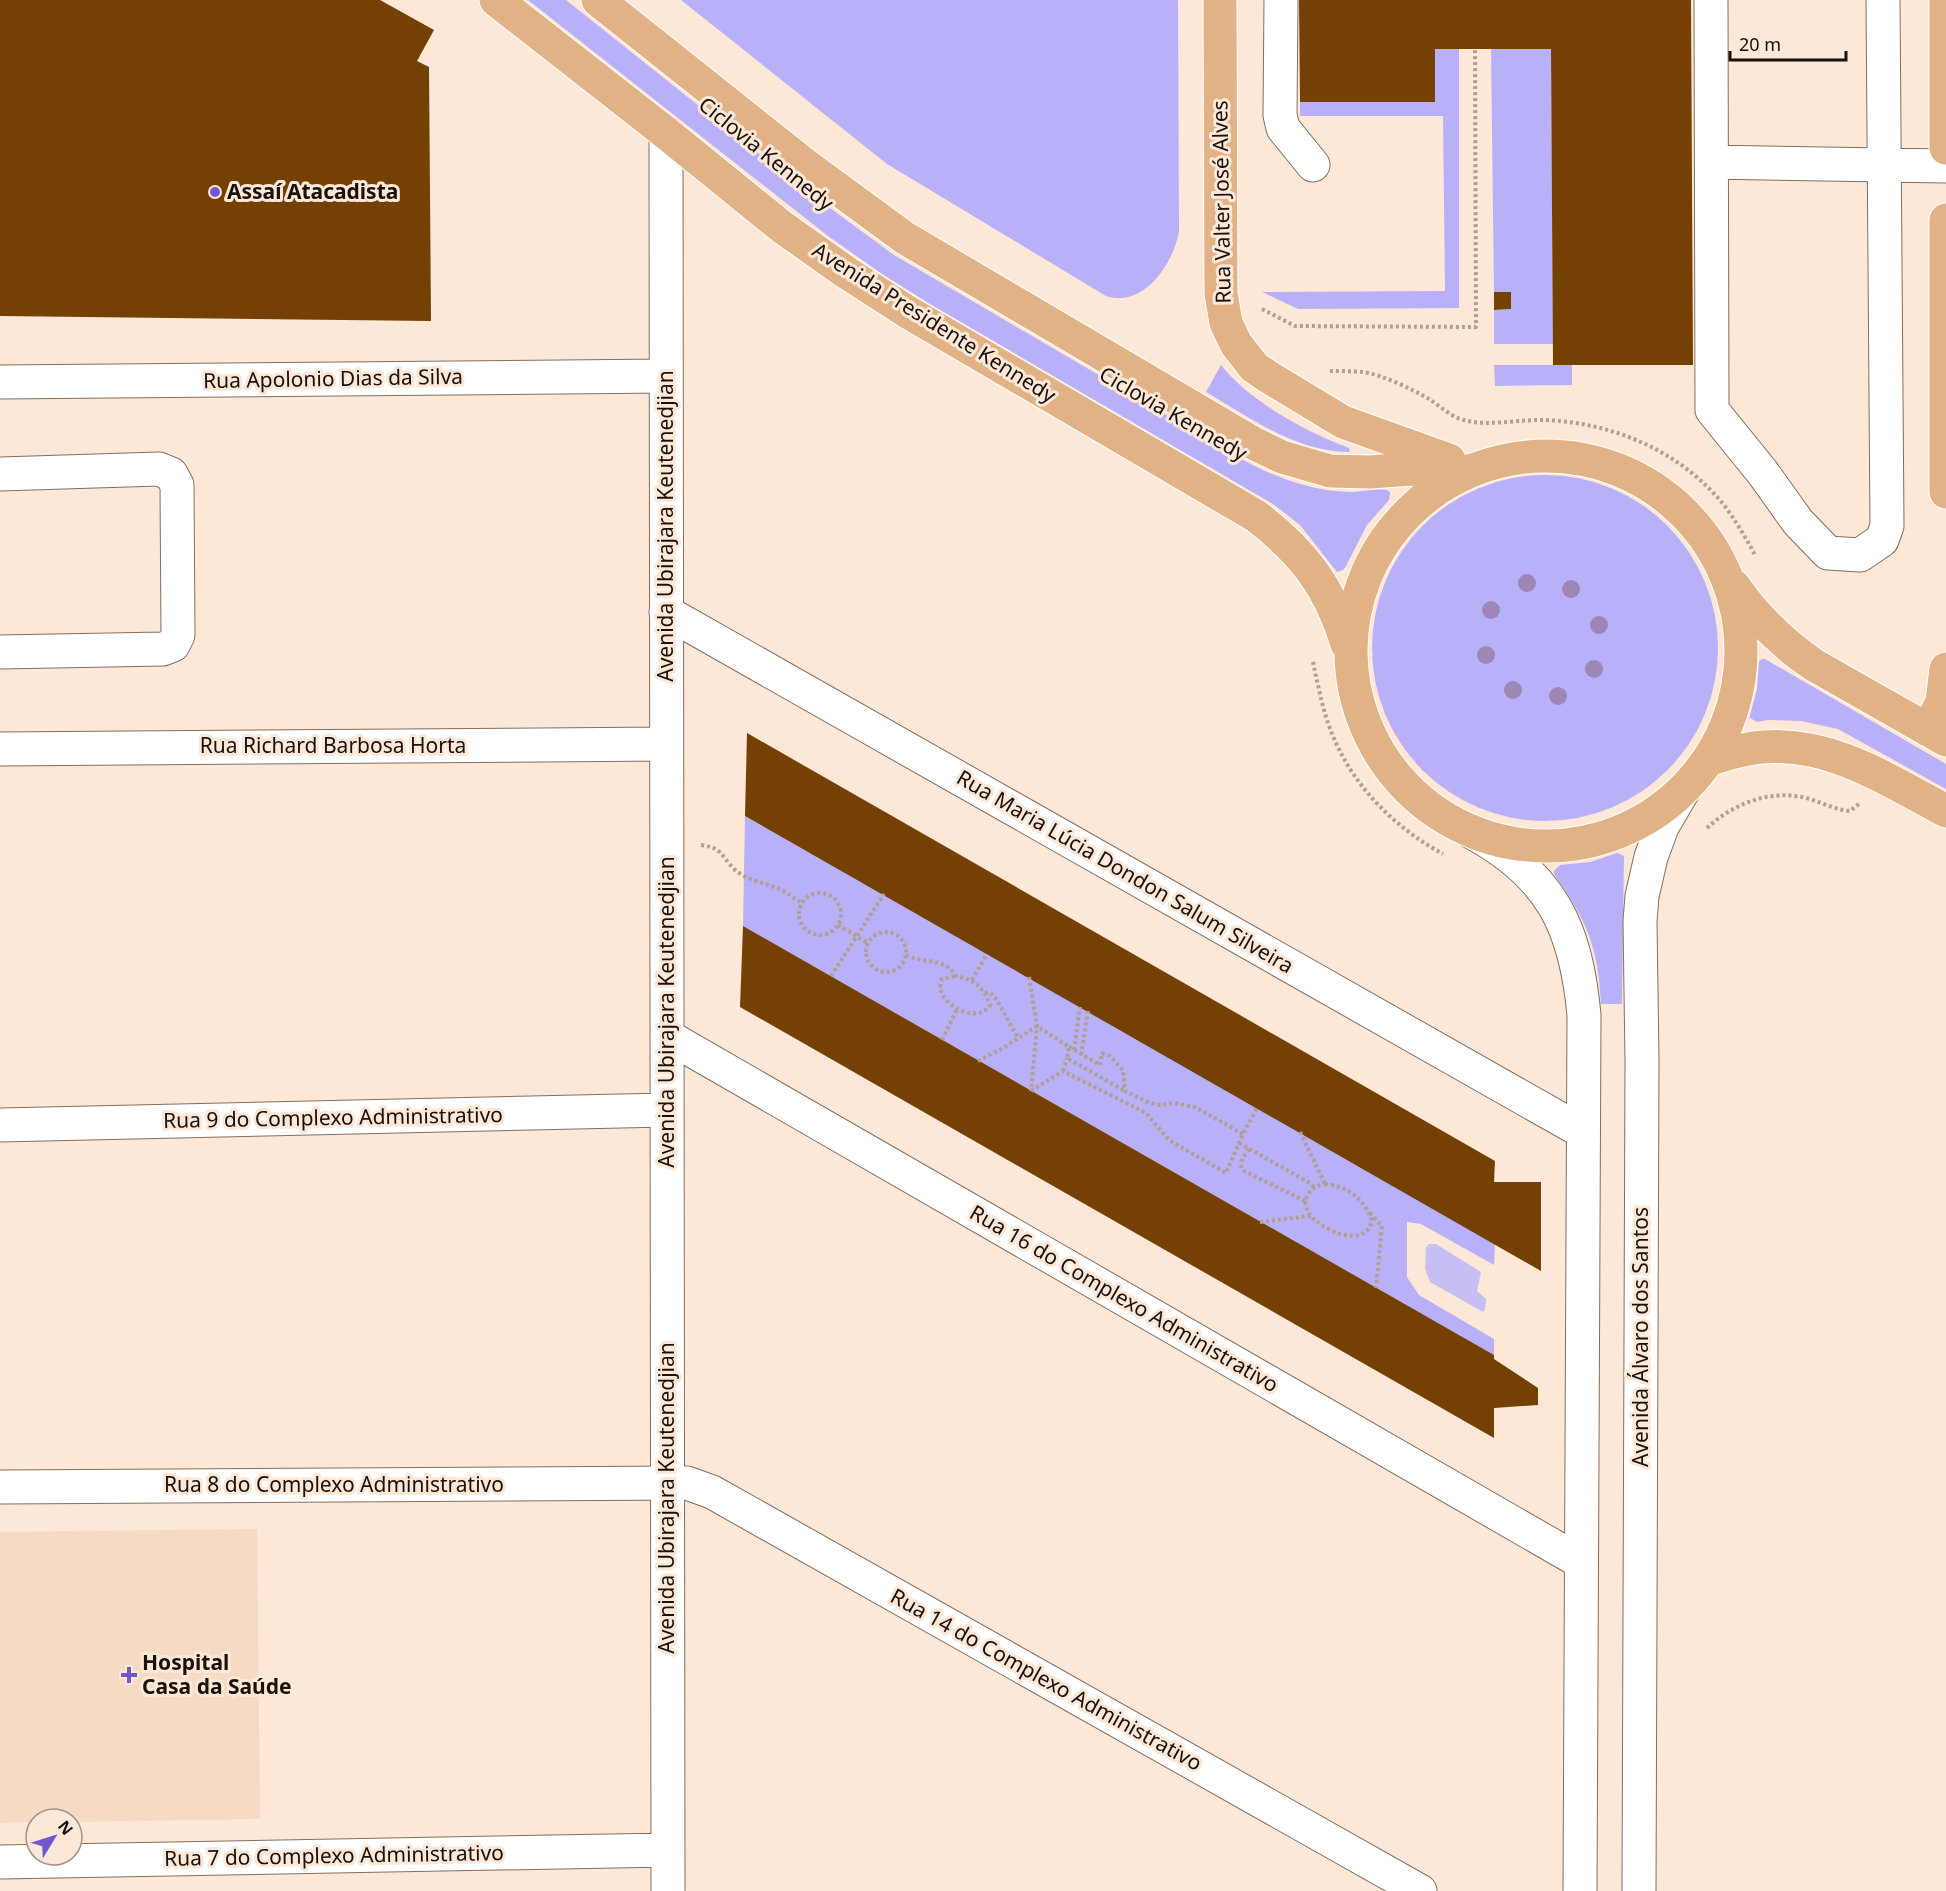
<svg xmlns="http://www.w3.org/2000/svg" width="1946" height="1891" viewBox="0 0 1946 1891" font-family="'Noto Sans',sans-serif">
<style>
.built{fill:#f5dac4}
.green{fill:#b9b0fa}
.water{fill:#c5bff4}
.building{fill:#754004}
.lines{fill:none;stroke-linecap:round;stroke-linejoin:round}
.minor-casing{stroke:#826f61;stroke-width:35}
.major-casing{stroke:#fff;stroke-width:35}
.path{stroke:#b09f93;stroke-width:4;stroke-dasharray:3 3;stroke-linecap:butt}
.minor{stroke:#fff;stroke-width:33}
.major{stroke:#e1b286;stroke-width:33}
.tree{fill:#9e87b6}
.poi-dot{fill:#7256d0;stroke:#fde7d7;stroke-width:2}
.labels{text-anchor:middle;stroke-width:6;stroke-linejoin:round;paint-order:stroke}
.street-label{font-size:21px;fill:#18110c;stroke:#fde7d7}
.poi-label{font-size:21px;font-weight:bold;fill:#18110c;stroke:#fde7d7;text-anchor:start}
</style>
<rect width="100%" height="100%" fill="#fde7d7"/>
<!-- built -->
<path class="built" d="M257,1529L260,1819L72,1822V1819H36V1822L0,1823V1532Z"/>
<!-- green -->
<path class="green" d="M528,0H566L792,180L894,255L1245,461C1277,478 1312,491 1349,492C1361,492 1375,488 1387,490L1390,492L1389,500L1367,525L1346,566L1343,570L1337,572L1300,525L1273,504L930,304L882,274L828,236Z
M681,0H1178L1179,231C1174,263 1143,309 1106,296L887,164Z
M1435,49H1459V308L1298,309L1262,292L1445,291L1443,116H1300V102H1434Z
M1491,49H1551L1553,344H1494V310L1511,309V292H1494Z
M1221,365C1249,401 1306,432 1349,448L1350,452C1297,452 1250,418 1206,392Z
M1494,365H1572V385L1495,386Z
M1372 648a173 173 0 1 1 346 0a173 173 0 1 1-346 0Z
M1762,659H1765L1946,764V789L1838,729L1801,721L1768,720L1757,722L1750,718V715L1757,689L1759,661Z
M745,816L1495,1243L1494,1265L1421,1224L1407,1222V1277L1419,1295L1494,1339V1355L743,926Z
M1617,853L1624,856L1622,1004H1601C1598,946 1587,921 1554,874V871L1560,865L1590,862Z"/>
<!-- water -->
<path class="water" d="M1429,1244H1436L1481,1272L1477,1291L1486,1299L1485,1310L1483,1312L1430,1282L1425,1269L1426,1247Z"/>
<!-- building -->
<path class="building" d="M0,0H380L434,30L417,61L429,67L431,321L0,316Z
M1299,0H1691L1693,365H1553L1551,49H1435V102H1300Z
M1494,292H1511V309L1494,310Z
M747,733L1495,1161L1494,1182H1541V1271L745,816Z
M743,926L1494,1355V1359L1538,1388V1405L1494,1408V1438L740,1007Z"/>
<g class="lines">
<!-- minor casing -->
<g class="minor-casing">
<path id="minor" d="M1281,0L1280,115L1283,128L1313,165
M1711,0L1712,410L1763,473L1798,522L1828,553L1860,555L1882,540L1887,526L1883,0
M666,133L668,1891
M1712,162L1946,166
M0,382L666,376
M0,474L159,469L171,474L177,485L178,635L173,645L163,649L0,652
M666,612L1583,1132
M0,749L666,744
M1473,833C1552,876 1576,928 1584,1015L1580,1891
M667,1036L1581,1562
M0,1125L667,1110
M0,1487L687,1483L712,1492L1420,1891
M0,1862L668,1850
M1639,1891L1642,1060L1640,921L1642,896L1651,857L1662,827L1683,791"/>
</g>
<!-- major casing -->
<g class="major-casing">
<path id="major" d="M496,0L666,133L782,227L847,273L906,311L1256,516C1303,552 1330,587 1347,644
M598,0L804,164L905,238L1253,443L1282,457L1330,471L1370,472L1412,469L1468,471
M1220,0L1221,293L1226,323L1236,344L1254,367L1267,376L1343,422L1449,460
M1946,0V148
M1946,220V492
M1351 651a195 195 0 1 1 390 0a195 195 0 1 1-390 0Z
M1734,586C1756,618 1782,643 1814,665L1946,740
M1928,730L1942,702L1946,669
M1710,759C1727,754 1745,748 1763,747C1832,742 1888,780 1946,811"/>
</g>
<!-- path -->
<path class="path" d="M1262,309L1295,326L1476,327L1475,49
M1330,371C1340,371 1351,371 1362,372C1381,374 1412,389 1429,399C1440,406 1451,417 1464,420C1487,427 1521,419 1545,420C1614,423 1680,451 1724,505C1736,521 1746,538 1755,555
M1313,662C1317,681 1321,701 1327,720C1346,779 1390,825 1443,854
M1707,828C1734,803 1772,788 1810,799C1823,803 1836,810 1850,811L1859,804
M701,845C723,848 721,856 734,869C747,881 766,883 782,890C789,894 795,899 802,903
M799 914a21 21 0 1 1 42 0a21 21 0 1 1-42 0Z
M838,925L868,943
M866 952a20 20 0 1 1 40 0a20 20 0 1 1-40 0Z
M906,955C924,964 944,957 956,976C974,979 984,988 990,1005C977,1027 931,1001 942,979L956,976
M831,976L884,894
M1029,977L1037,1026L1031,1091
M972,980L987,954
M985,993L989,992L995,997L1018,1038
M942,1040L957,1009
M1069,1047L1100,1065L1102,1053L1110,1056L1123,1070L1125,1091L1150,1103L1160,1105L1174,1103L1195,1107L1243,1134
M1074,1050L1080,1007
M1081,1055L1088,1011
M978,1061L1003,1048L1037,1026L1069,1047L1067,1058L1125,1091
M1063,1071L1067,1058
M1031,1091L1063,1071L1146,1113L1169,1140L1226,1173L1243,1134L1257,1108
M1300,1132L1325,1184
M1239,1143L1308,1182L1314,1187
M1249,1149C1244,1156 1237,1163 1244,1171L1305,1201
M1325,1184C1347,1186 1365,1199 1372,1221C1365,1250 1322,1230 1310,1215C1307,1211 1306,1206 1305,1201C1309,1191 1313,1186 1325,1184Z
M1370,1213L1382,1226L1376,1288
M1260,1222L1311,1216"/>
<!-- minor -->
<use href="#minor" class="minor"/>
<!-- major -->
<use href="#major" class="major"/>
</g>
<!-- trees -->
<g class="tree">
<circle cx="1527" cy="583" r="9"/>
<circle cx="1571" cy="589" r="9"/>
<circle cx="1491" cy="610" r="9"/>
<circle cx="1599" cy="625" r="9"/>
<circle cx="1486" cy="655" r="9"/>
<circle cx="1594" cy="669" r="9"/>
<circle cx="1513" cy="690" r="9"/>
<circle cx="1558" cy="696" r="9"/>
</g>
<!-- markers -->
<g class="poi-dot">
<circle cx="215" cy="192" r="6"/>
<path d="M126 1666h6v6h6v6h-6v6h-6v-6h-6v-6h6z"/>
</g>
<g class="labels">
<!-- street labels -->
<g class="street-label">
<text transform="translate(766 154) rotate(39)" y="7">Ciclovia Kennedy</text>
<text transform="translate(1222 202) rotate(-91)" y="7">Rua Valter José Alves</text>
<text transform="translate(934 323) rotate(32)" y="7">Avenida Presidente Kennedy</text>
<text transform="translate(333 379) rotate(-1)" y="7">Rua Apolonio Dias da Silva</text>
<text transform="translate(1173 414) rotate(30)" y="7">Ciclovia Kennedy</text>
<text transform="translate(666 526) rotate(-90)" y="7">Avenida Ubirajara Keutenedjian</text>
<text x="333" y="753">Rua Richard Barbosa Horta</text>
<text transform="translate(1125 872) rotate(30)" y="7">Rua Maria Lúcia Dondon Salum Silveira</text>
<text transform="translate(667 1012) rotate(-90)" y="7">Avenida Ubirajara Keutenedjian</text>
<text transform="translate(333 1118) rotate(-1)" y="7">Rua 9 do Complexo Administrativo</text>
<text transform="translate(1124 1299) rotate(30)" y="7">Rua 16 do Complexo Administrativo</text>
<text transform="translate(1641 1337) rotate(-90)" y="7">Avenida Álvaro dos Santos</text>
<text x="334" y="1492">Rua 8 do Complexo Administrativo</text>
<text transform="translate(667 1498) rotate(-90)" y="7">Avenida Ubirajara Keutenedjian</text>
<text transform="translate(1046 1680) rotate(29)" y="7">Rua 14 do Complexo Administrativo</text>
<text transform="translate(334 1856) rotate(-1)" y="7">Rua 7 do Complexo Administrativo</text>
</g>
<!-- poi labels -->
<g class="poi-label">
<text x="227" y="199">Assaí Atacadista</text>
<text x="142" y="1670">Hospital<tspan x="142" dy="24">Casa da Saúde</tspan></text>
</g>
</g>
<!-- north arrow -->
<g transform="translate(54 1837) rotate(52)"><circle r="28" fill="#fde7d7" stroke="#a19186" stroke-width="1.5"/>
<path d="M0-4.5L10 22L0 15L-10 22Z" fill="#7256d0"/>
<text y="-9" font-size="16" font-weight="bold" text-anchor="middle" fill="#18110c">N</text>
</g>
<!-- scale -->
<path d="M1730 51v9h116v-9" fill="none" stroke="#18110c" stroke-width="3"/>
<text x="1739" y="51" font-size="18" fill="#18110c" stroke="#fde7d7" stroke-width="4.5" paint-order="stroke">20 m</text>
</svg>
